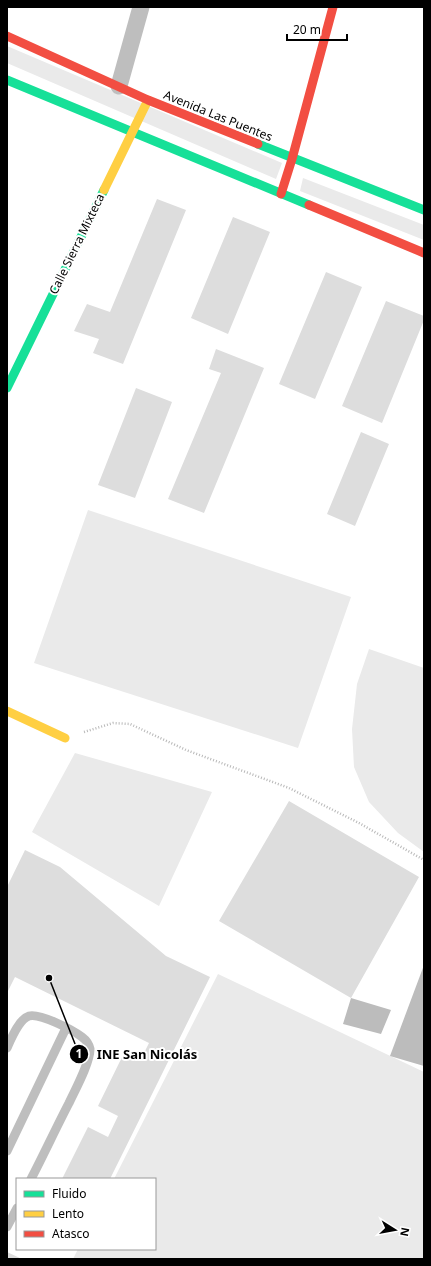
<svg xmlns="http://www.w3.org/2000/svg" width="431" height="1266" viewBox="0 0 431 1266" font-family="'Noto Sans',sans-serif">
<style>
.green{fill:#eaeaea}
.water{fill:#bcbcbc}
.building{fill:#ddd}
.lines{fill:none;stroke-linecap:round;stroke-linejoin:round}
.path{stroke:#b8b8b8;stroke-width:2.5;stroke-dasharray:1 2;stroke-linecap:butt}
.lane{stroke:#bebebe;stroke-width:9}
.street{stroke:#bebebe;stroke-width:17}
.fast{stroke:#16e098;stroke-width:9}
.slow{stroke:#ffcf43;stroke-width:9}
.jam{stroke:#f24e42;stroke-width:9}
.labels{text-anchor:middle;stroke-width:4;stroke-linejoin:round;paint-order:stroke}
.street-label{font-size:12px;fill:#000;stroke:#fff}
.leader{fill:none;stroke:#000;stroke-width:1.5}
.callout-dot{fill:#000;stroke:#fff;stroke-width:1.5}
.mark-label{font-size:12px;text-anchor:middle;font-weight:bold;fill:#fff}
.callout-label{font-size:13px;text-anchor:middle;font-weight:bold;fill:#000;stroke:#fff;stroke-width:4;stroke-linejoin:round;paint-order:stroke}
</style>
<rect width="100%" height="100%" fill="#fff"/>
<!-- green -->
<path class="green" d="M7,46L282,163L276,179L7,63Z
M303,178L424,225V240L300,191Z
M88,510L351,597L298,748L34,663Z
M369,649L424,668V852L398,833L369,802L354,767L352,729L357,684Z
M75,753L212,792L159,906L32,832Z
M218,974L424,1072V1259H73L78,1249H155V1179H114Z"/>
<!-- water -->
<path class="water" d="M424,965V1066L390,1056Z
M351,998L391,1010L381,1034L343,1024Z"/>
<!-- building -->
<path class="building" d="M157,199L186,210L123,364L93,353L99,339L74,331L87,304L110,312Z
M233,217L270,232L228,334L191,318Z
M326,272L362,287L315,399L279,384Z
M386,301L424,316V320L382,423L342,406Z
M216,349L264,368L204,513L168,499L221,373L209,369Z
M136,388L172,402L135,498L98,485Z
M361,432L389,444L355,526L327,514Z
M289,801L419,877L351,998L219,921Z
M25,850L60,867L166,956L210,977L110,1179H62L88,1127L108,1137L118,1116L98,1106L124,1053L140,1061L149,1043L15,977L7,993V887Z
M7,1252L22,1259H7Z"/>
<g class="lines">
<!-- path -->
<path class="path" d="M84,732L113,723L130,724L186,750L289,788L359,823L424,860"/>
<!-- lane -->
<path class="lane" d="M7,1048C11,1039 19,1019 29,1016C40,1013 73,1030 82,1037C86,1040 89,1044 90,1049C90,1063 75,1090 69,1103C56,1128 44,1154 31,1179
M7,1151L66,1028
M7,1227L17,1208"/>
<!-- street -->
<path class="street" d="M119,86L141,7"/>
<!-- fast -->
<path class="fast" d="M7,80L309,205
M258,144L424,210
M7,388L104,190"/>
<!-- slow -->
<path class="slow" d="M104,190L148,100
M7,711L65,738"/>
<!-- jam -->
<path class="jam" d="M7,36L148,100L258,144
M281,194L292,159L333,7
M309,205L424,253"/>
</g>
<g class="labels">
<!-- street labels -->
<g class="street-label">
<text transform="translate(218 116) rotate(22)" y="4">Avenida Las Puentes</text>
<text transform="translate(77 244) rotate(-64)" y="4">Calle Sierra Mixteca</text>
</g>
</g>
<!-- callouts -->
<path class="leader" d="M49 978L79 1054"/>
<g class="callout-dot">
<circle cx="49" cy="978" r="4"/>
<circle cx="79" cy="1054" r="10"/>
</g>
<g class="mark-label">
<text x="79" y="1058">1</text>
</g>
<g class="callout-label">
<text x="147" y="1059">INE San Nicolás</text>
</g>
<!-- border -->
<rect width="431" height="1266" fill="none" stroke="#000000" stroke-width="16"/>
<!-- legend -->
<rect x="16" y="1178" width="140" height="72" fill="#ffffff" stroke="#999999"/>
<rect x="24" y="1191" width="20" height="6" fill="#16e098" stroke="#999999"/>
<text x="52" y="1198" font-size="12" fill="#000000">Fluido</text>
<rect x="24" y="1211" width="20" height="6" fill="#ffcf43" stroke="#999999"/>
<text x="52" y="1218" font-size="12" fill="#000000">Lento</text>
<rect x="24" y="1231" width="20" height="6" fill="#f24e42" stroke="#999999"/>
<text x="52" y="1238" font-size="12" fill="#000000">Atasco</text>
<!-- north arrow -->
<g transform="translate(395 1230) rotate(101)" stroke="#ffffff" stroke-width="3" paint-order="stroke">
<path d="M0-3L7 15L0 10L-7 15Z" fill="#000000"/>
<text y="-6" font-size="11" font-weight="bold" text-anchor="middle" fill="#000000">N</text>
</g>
<!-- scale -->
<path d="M287 34v6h60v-6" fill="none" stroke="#000000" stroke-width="2"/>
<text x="293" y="34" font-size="12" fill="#000000" stroke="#ffffff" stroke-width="3" paint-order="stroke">20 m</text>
</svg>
